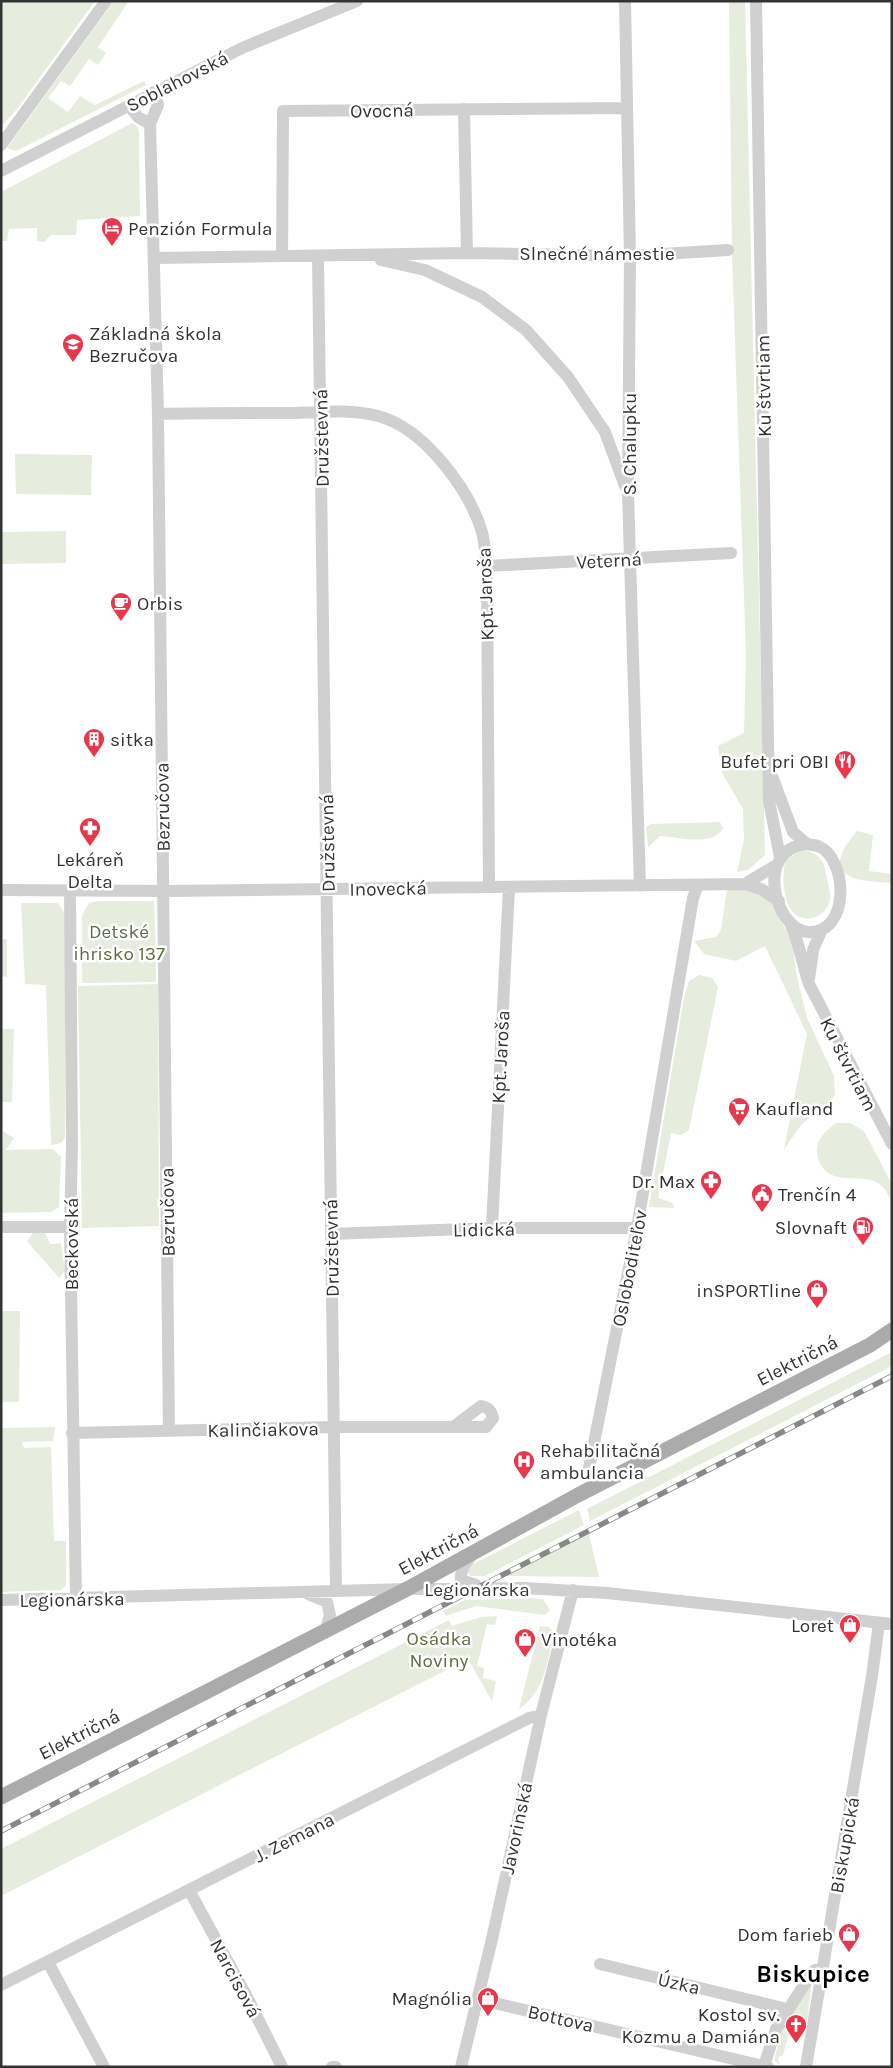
<svg xmlns="http://www.w3.org/2000/svg" width="893" height="2068" viewBox="0 0 893 2068" font-family="Karla,sans-serif">
<style>
.green{fill:#e6ecde}
.lines{fill:none;stroke-linecap:round;stroke-linejoin:round}
.minor{stroke:#d0d0d0;stroke-width:12}
.major{stroke:#ababab;stroke-width:15}
.rail-casing{stroke:#888;stroke-width:5.5}
.rail{stroke:#fff;stroke-width:4;stroke-dasharray:11;stroke-linecap:butt}
.labels{text-anchor:middle;stroke-width:5;stroke-linejoin:round;paint-order:stroke}
.street-label{font-size:19px;fill:#333;stroke:#fff}
.poi-label{font-size:19px;fill:#333;stroke:#fff;text-anchor:start}
.park-label{font-size:19px;fill:#58703e;stroke:#fff}
.district-label{font-size:24px;font-weight:bold;fill:#000;stroke:#fff}
</style>
<rect width="100%" height="100%" fill="#fff"/>
<!-- green -->
<path class="green" d="M1,1H95L17,109L1,127Z
M114,1H129L98,47L106,53L98,65L89,59L70,86L61,81L48,98L68,112L80,96L95,105L144,81L146,85L16,151L7,148Z
M729,1H745L765,855L748,870L737,872L744,840L743,809L722,773L718,746L744,733L746,655L732,255Z
M132,123L137,126L139,131L140,216L77,220L76,235H51L44,242L37,241V228L9,229L7,241H1V192Z
M15,454L92,455L91,495L16,494Z
M66,531V563L1,564V532Z
M720,822L723,828C714,847 678,837 660,836L648,847L646,827L651,824Z
M857,831L873,835L869,871L892,874V883C873,881 828,883 843,851C846,844 853,837 857,831Z
M801,850C816,851 823,858 826,873C827,881 831,891 830,899C828,915 808,925 795,914C783,904 781,874 786,860Z
M747,889L762,893L771,901L793,944L796,973L807,1018L834,1076L835,1095L828,1104L802,1124L784,1149L807,1034L765,946L736,961L704,954L694,941L716,937L721,930L727,890Z
M98,901H154L156,982L82,983V915L89,903Z
M21,903H58L65,915V1138L61,1143L51,1145L46,985L25,984Z
M1,939H7V977L1,976Z
M699,975L712,978L718,987L689,1130L681,1135L671,1133L658,1198L673,1203L674,1208L649,1207L684,997L689,981Z
M158,984L159,1226L82,1228L78,986Z
M1,1029H14L12,1102H1Z
M836,1123H850L864,1131L892,1184V1202C888,1195 885,1187 878,1183C860,1172 828,1189 818,1158C813,1141 824,1133 836,1123Z
M3,1131L14,1138L6,1150L53,1149L61,1157L59,1207L51,1212L1,1213Z
M41,1223L50,1244L61,1243L65,1271L59,1278L27,1241Z
M1,1311H20L19,1402H1Z
M892,1352V1366L590,1521L587,1509Z
M55,1427L53,1441L22,1442L24,1448L51,1447L54,1541H66V1585L61,1590L1,1592V1428Z
M579,1510L584,1525L485,1576H470L467,1571L471,1565Z
M589,1534L599,1577L505,1576Z
M531,1598L543,1599L550,1610L545,1615L476,1606L446,1616L443,1611L465,1600Z
M497,1616L495,1625L487,1624L477,1666L484,1668L483,1678L496,1681L492,1701L468,1659L1,1896V1849L449,1620L452,1626L481,1617Z
M540,1626L549,1627L554,1633C547,1662 545,1691 519,1709Z
M813,1974L807,2022L789,2017L785,2031L789,2033L783,2055L778,2058L780,2065L774,2060L786,2015Z"/>
<g class="lines">
<!-- minor -->
<path class="minor" d="M625,1L630,256L628,493L640,886
M756,1L769,801L780,857
M154,92L158,105L150,124L158,414L169,1431
M129,106L138,117L150,124
M464,109L467,253
M1,145L106,1
M1,171L242,48L357,1
M282,256L283,111L627,108
M318,257L336,1591
M155,258L467,253L630,256L728,250
M381,260L425,270L482,297L526,330L568,377L605,432L625,486
M158,414C202,413 247,413 291,413C320,412 350,409 378,416C424,428 469,489 482,532C485,543 485,555 487,566L489,887
M487,566L731,553
M772,776L793,832L807,844
M807,844C810,845 815,845 818,846C848,858 851,934 808,932C775,930 753,849 807,844Z
M745,884L775,866
M1,890L164,891L745,884L761,889L779,901
M70,890L72,1145L70,1227L76,1599
M791,925C800,945 802,963 809,984L892,1144
M809,979L813,950L822,929
M1,1227H70
M492,1228L509,887
M331,1234L492,1228H637
M72,1433L334,1427H486L493,1418C491,1410 489,1408 481,1406L453,1427
M588,1473L637,1228L693,898L698,885
M473,1554C466,1562 460,1569 461,1580L476,1585
M308,1594L327,1602L330,1615L326,1629
M1,1600L407,1589L525,1588L607,1593L892,1624
M189,1890L245,1993L282,2067
M48,1962L104,2067
M600,1964L787,2009
M1,1985L529,1718L541,1715
M477,1999L768,2067
M764,2066L776,2029L811,1974L815,1970H823
M332,2067H336
M461,2067L492,1939L541,1715L573,1590
M806,2067L872,1676L879,1623"/>
<!-- major -->
<path class="major" d="M1,1797L407,1589L578,1495L870,1345L892,1330"/>
<!-- rail casing -->
<g class="rail-casing">
<path id="rail" d="M1,1831L892,1376"/>
</g>
<!-- rail -->
<use href="#rail" class="rail"/>
</g>
<!-- icons -->
<defs>
<g id="hotel-pin" transform="scale(1.125)"><path d="M0 17L-7.5 6A9.5 9.5 0 1 1 7.5 6Z" fill="#e7374d" stroke="#fff"/><path d="M-6-4.5h1.5V1H6V5H4.5V3h-9V5H-6ZM-4 0a1.8 1.8 0 1 1 3.6 0ZM.5 0V-2.5h3Q6-2.5 6 0Z" fill="#fff"/></g>
<g id="school-pin" transform="scale(1.125)"><path d="M0 17L-7.5 6A9.5 9.5 0 1 1 7.5 6Z" fill="#e7374d" stroke="#fff"/><path d="M0-5L7-2L0 1L-7-2ZM-4 1L0 2.5L4 1V4Q0 6-4 4Z" fill="#fff"/></g>
<g id="cafe-pin" transform="scale(1.125)"><path d="M0 17L-7.5 6A9.5 9.5 0 1 1 7.5 6Z" fill="#e7374d" stroke="#fff"/><path d="M-5.5-4.5H6V0H3Q3 3.5 0 3.5H-2.5Q-5.5 3.5-5.5 0ZM3-3.2v2h1.7v-2ZM-6 4.5H4V6H-6Z" fill="#fff"/></g>
<g id="building-pin" transform="scale(1.125)"><path d="M0 17L-7.5 6A9.5 9.5 0 1 1 7.5 6Z" fill="#e7374d" stroke="#fff"/><path d="M-4-6H4V6H1V3H-1V6H-4ZM-2.5-4.3h1.7v1.8h-1.7ZM.8-4.3h1.7v1.8H.8ZM-2.5-1h1.7V.8h-1.7ZM.8-1h1.7V.8H.8Z" fill="#fff"/></g>
<g id="restaurant-pin" transform="scale(1.125)"><path d="M0 17L-7.5 6A9.5 9.5 0 1 1 7.5 6Z" fill="#e7374d" stroke="#fff"/><path d="M-5-6h1v4h1v-4h1v4h1v-4h1v5L-1.5 .5V6h-2V.5L-5-1ZM5-6V6H3V1.5H1.5Q1.5-4 5-6Z" fill="#fff"/></g>
<g id="pharmacy-pin" transform="scale(1.125)"><path d="M0 17L-7.5 6A9.5 9.5 0 1 1 7.5 6Z" fill="#e7374d" stroke="#fff"/><path d="M-2-6h4v4h4v4h-4v4h-4v-4h-4v-4h4Z" fill="#fff"/></g>
<g id="supermarket-pin" transform="scale(1.125)"><path d="M0 17L-7.5 6A9.5 9.5 0 1 1 7.5 6Z" fill="#e7374d" stroke="#fff"/><path d="M-6-5.5h2.5l.6 2H6L4.5 2H-2.5L-4.4-4H-6ZM-1.5 3.2a1.3 1.3 0 1 0 .1 0ZM3 3.2a1.3 1.3 0 1 0 .1 0Z" fill="#fff"/></g>
<g id="civic-pin" transform="scale(1.125)"><path d="M0 17L-7.5 6A9.5 9.5 0 1 1 7.5 6Z" fill="#e7374d" stroke="#fff"/><path d="M-.6-6.5H3V-4.5H.6V-3L4-1V1h2V6H-6V1h2V-1L-.6-3ZM-1.2 2.5V6h2.4V2.5Z" fill="#fff"/></g>
<g id="fuel-pin" transform="scale(1.125)"><path d="M0 17L-7.5 6A9.5 9.5 0 1 1 7.5 6Z" fill="#e7374d" stroke="#fff"/><path d="M-5.5-6h7V0h2V4h1.3V-2.5L3-4.5l.8-.8L6-3V5H2.5V1h-1V6h-7ZM-4.2-4.7v3.2H.2V-4.7Z" fill="#fff"/></g>
<g id="shop-pin" transform="scale(1.125)"><path d="M0 17L-7.5 6A9.5 9.5 0 1 1 7.5 6Z" fill="#e7374d" stroke="#fff"/><path d="M-5-2.5h2.3a2.7 3.5 0 0 1 5.4 0H5L5.5 6h-11ZM-1.5-2.5h3a1.5 2.3 0 0 0-3 0Z" fill="#fff"/></g>
<g id="hospital-pin" transform="scale(1.125)"><path d="M0 17L-7.5 6A9.5 9.5 0 1 1 7.5 6Z" fill="#e7374d" stroke="#fff"/><path d="M-5-5h3v3.5h4V-5h3V5h-3V1.5h-4V5h-3Z" fill="#fff"/></g>
<g id="church-pin" transform="scale(1.125)"><path d="M0 17L-7.5 6A9.5 9.5 0 1 1 7.5 6Z" fill="#e7374d" stroke="#fff"/><path d="M-1.2-6h2.4v3.5h3.3v2.4h-3.3V6h-2.4V-.1h-3.3v-2.4h3.3Z" fill="#fff"/></g>
</defs>
<g fill-rule="evenodd">
<use href="#hotel-pin" x="112" y="228"/>
<use href="#school-pin" x="73" y="344"/>
<use href="#cafe-pin" x="121" y="603"/>
<use href="#building-pin" x="94" y="739"/>
<use href="#restaurant-pin" x="845" y="761"/>
<use href="#pharmacy-pin" x="90" y="828"/>
<use href="#supermarket-pin" x="739" y="1108"/>
<use href="#pharmacy-pin" x="711" y="1181"/>
<use href="#civic-pin" x="762" y="1194"/>
<use href="#fuel-pin" x="863" y="1227"/>
<use href="#shop-pin" x="817" y="1290"/>
<use href="#hospital-pin" x="524" y="1461"/>
<use href="#shop-pin" x="850" y="1625"/>
<use href="#shop-pin" x="525" y="1639"/>
<use href="#shop-pin" x="849" y="1934"/>
<use href="#shop-pin" x="488" y="1998"/>
<use href="#church-pin" x="796" y="2025"/>
</g>
<g class="labels">
<!-- street labels -->
<g class="street-label">
<text transform="translate(177 81) rotate(-27)" y="7">Soblahovská</text>
<text transform="translate(382 110) rotate(-1)" y="7">Ovocná</text>
<text x="597" y="260">Slnečné námestie</text>
<text transform="translate(763 386) rotate(-91)" y="7">Ku štvrtiam</text>
<text transform="translate(321 438) rotate(-91)" y="7">Družstevná</text>
<text transform="translate(629 444) rotate(-90)" y="7">S. Chalupku</text>
<text transform="translate(609 560) rotate(-3)" y="7">Veterná</text>
<text transform="translate(485 594) rotate(-92)" y="7">Kpt. Jaroša</text>
<text transform="translate(162 807) rotate(-91)" y="7">Bezručova</text>
<text transform="translate(327 843) rotate(-91)" y="7">Družstevná</text>
<text transform="translate(388 888) rotate(-1)" y="7">Inovecká</text>
<text transform="translate(500 1057) rotate(-87)" y="7">Kpt. Jaroša</text>
<text transform="translate(849 1064) rotate(63)" y="7">Ku štvrtiam</text>
<text transform="translate(167 1212) rotate(-91)" y="7">Bezručova</text>
<text transform="translate(484 1229) rotate(-1)" y="7">Lidická</text>
<text transform="translate(71 1244) rotate(-90)" y="7">Beckovská</text>
<text transform="translate(331 1248) rotate(-91)" y="7">Družstevná</text>
<text transform="translate(629 1268) rotate(-79)" y="7">Osloboditeľov</text>
<text transform="translate(797 1360) rotate(-27)" y="7">Električná</text>
<text transform="translate(263 1429) rotate(-1)" y="7">Kalinčiakova</text>
<text transform="translate(438 1549) rotate(-28)" y="7">Električná</text>
<text x="477" y="1596">Legionárska</text>
<text transform="translate(72 1599) rotate(-1)" y="7">Legionárska</text>
<text transform="translate(79 1734) rotate(-27)" y="7">Električná</text>
<text transform="translate(516 1828) rotate(-78)" y="7">Javorinská</text>
<text transform="translate(294 1837) rotate(-27)" y="7">J. Zemana</text>
<text transform="translate(844 1845) rotate(-80)" y="7">Biskupická</text>
<text transform="translate(236 1978) rotate(62)" y="7">Narcisová</text>
<text transform="translate(679 1983) rotate(13)" y="7">Úzka</text>
<text transform="translate(561 2018) rotate(13)" y="7">Bottova</text>
</g>
<!-- poi labels -->
<g class="poi-label">
<text x="128" y="235">Penzión Formula</text>
<text x="89" y="340">Základná škola<tspan x="89" dy="22">Bezručova</tspan></text>
<text x="137" y="610">Orbis</text>
<text x="110" y="746">sitka</text>
<text x="829" y="768" text-anchor="end">Bufet pri OBI</text>
<text x="90" y="866" text-anchor="middle">Lekáreň<tspan x="90" dy="22">Delta</tspan></text>
<text x="755" y="1115">Kaufland</text>
<text x="695" y="1188" text-anchor="end">Dr. Max</text>
<text x="778" y="1201">Trenčín 4</text>
<text x="847" y="1234" text-anchor="end">Slovnaft</text>
<text x="801" y="1297" text-anchor="end">inSPORTline</text>
<text x="540" y="1457">Rehabilitačná<tspan x="540" dy="22">ambulancia</tspan></text>
<text x="834" y="1632" text-anchor="end">Loret</text>
<text x="541" y="1646">Vinotéka</text>
<text x="833" y="1941" text-anchor="end">Dom farieb</text>
<text x="472" y="2005" text-anchor="end">Magnólia</text>
<text x="780" y="2021" text-anchor="end">Kostol sv.<tspan x="780" dy="22">Kozmu a Damiána</tspan></text>
</g>
<!-- park labels -->
<g class="park-label">
<text x="119" y="938">Detské<tspan x="119" dy="22">ihrisko 137</tspan></text>
<text x="439" y="1645">Osádka<tspan x="439" dy="22">Noviny</tspan></text>
</g>
<!-- district labels -->
<g class="district-label">
<text x="813" y="1982">Biskupice</text>
</g>
</g>
<!-- border -->
<rect width="893" height="2068" fill="none" stroke="#333333" stroke-width="5"/>
</svg>
